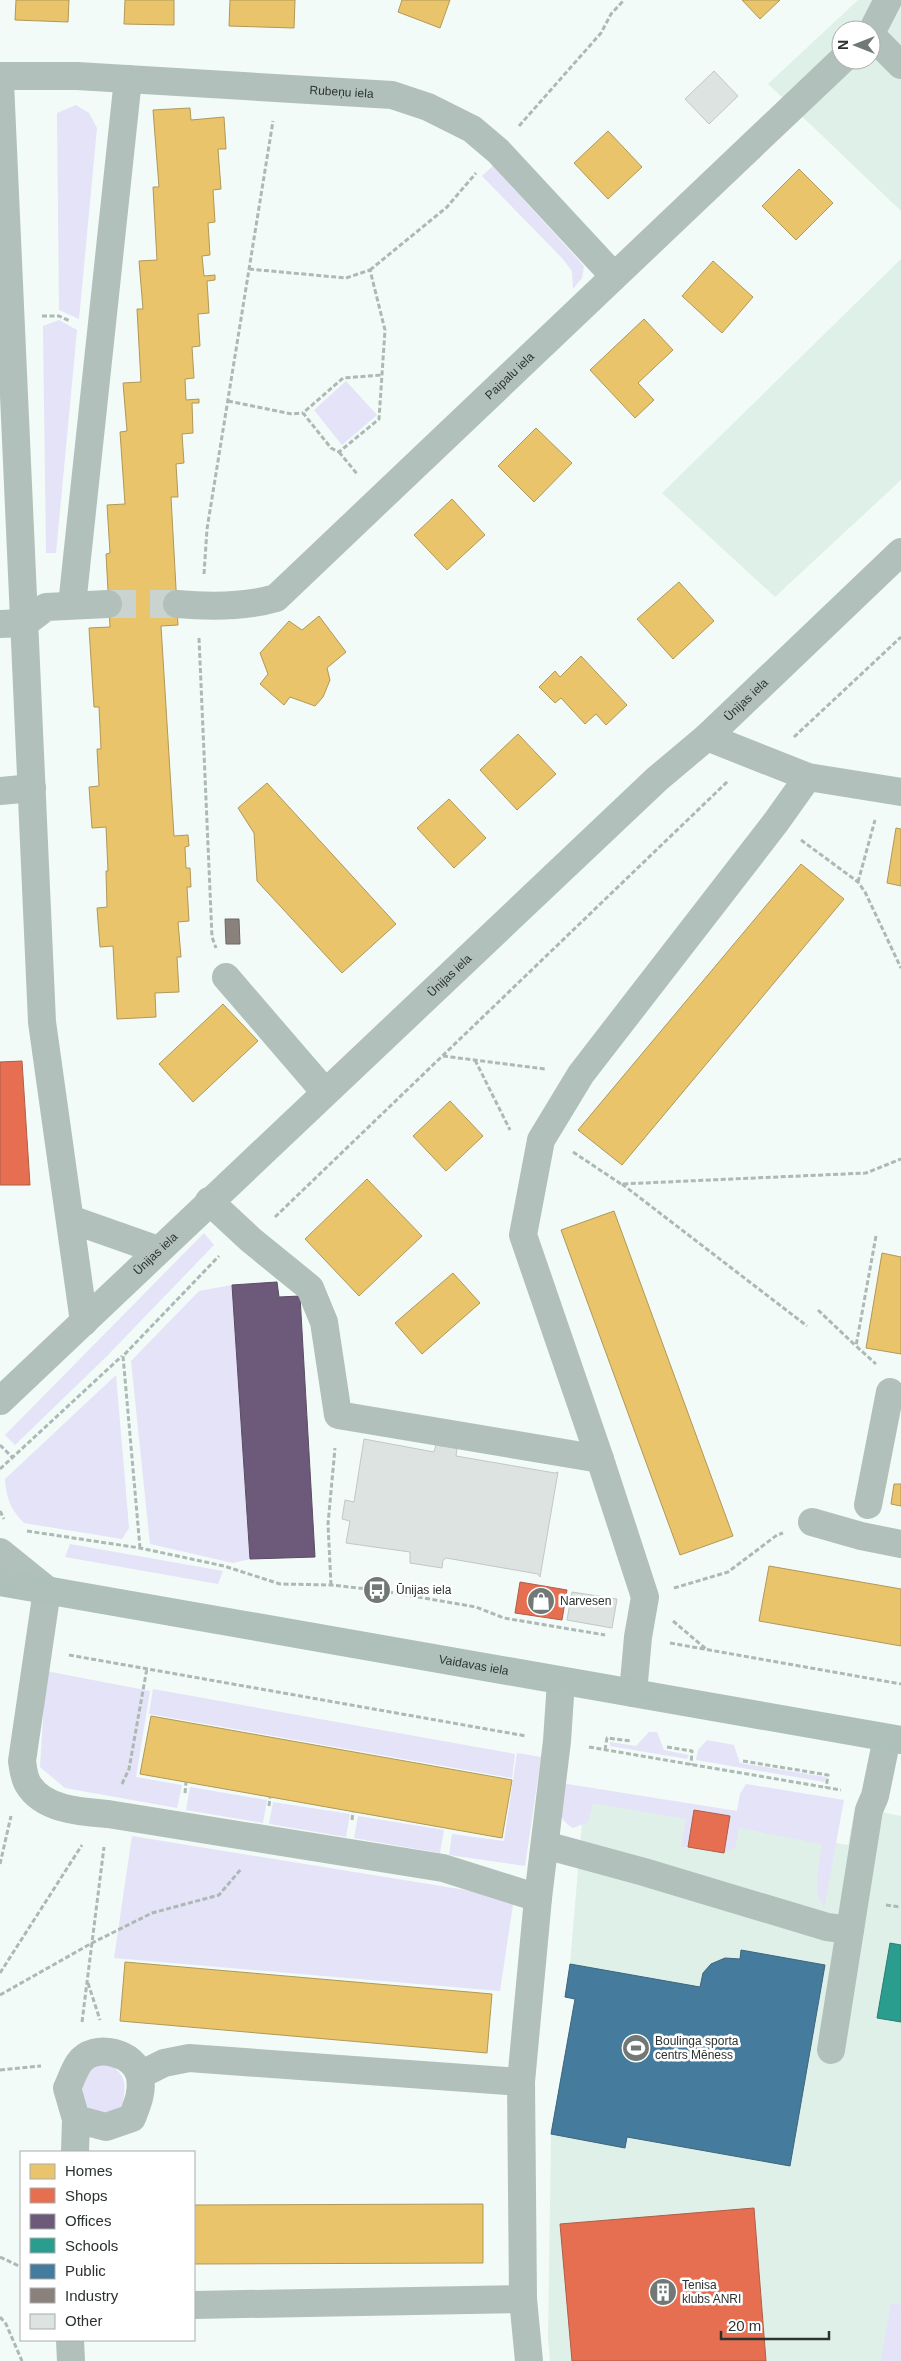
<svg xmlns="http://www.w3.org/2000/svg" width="901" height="2361" viewBox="0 0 901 2361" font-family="Arial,sans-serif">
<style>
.built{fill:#dff0e8;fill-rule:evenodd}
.green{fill:#e4e3f7}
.homes{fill:#e9c46a;stroke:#b09858}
.shops{fill:#e76f51;stroke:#af5d47}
.offices{fill:#6d597a;stroke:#594d64}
.schools{fill:#2a9d8f;stroke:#2a7d72}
.public{fill:#457b9d;stroke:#3d657c}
.industry{fill:#8a817c;stroke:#6e6965}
.building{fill:#dce3e0;stroke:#c1c8c5}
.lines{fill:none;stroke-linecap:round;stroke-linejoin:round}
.minor-tunnel{stroke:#cad3cf;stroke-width:28;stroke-dasharray:28 14;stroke-linecap:butt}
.path{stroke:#adb9b4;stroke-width:3;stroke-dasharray:5 2.5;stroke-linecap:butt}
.minor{stroke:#b1c0bb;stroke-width:28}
.major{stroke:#afc0bb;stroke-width:28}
.labels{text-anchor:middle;stroke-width:5;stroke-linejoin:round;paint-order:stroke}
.street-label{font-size:12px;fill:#2b322f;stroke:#fff}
.poi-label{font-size:12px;fill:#2b322f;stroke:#fff;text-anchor:start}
</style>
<rect width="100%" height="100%" fill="#f2fbf7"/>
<!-- built -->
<path class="built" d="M858,0H901V211L768,84ZM841,30H871V60H841Z
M901,259V480L775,597L662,493Z
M584,1799L848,1845L855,1807L901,1816V2361H550L548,2338L551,2134L575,2000L565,1997L570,1964Z"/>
<!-- green -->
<path class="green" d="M76,105L89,113L97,128L79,319L59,310L57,113Z
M493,166L584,266L582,278L573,289L572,271L562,258L482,176Z
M59,320L77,330L56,553H46L43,326Z
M346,381L377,415L342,445L314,410Z
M204,1233L214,1245L106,1357L15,1445L5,1435Z
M232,1285L250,1559L233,1563L150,1544L131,1361L199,1291Z
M116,1375L129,1528L122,1539L24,1523C11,1510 6,1498 5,1479Z
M70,1544L223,1571L218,1584L65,1557Z
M46,1671L150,1691L136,1777L182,1785L177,1808L65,1788L40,1767Z
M153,1689L515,1754L512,1778L149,1714Z
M649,1732H657L664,1750L689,1755L687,1759L610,1746V1742L636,1746Z
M707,1740L734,1745L740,1763L826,1777L824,1782L696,1760L698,1750Z
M517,1753L541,1757L525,1866L449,1855L452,1834L504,1841Z
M561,1783L737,1811L740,1794L746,1784L844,1800L824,1908C811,1889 820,1865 822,1844L739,1828L735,1848L724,1853L730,1816L694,1810L688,1847H681L686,1819L593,1803L588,1822L573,1828C554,1817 558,1802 561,1783Z
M190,1787L267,1800L263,1823L186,1810Z
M273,1802L350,1814L346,1837L269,1824Z
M358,1816L444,1830L440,1853L354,1838Z
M132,1836L514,1898L500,1991L114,1958Z
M108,2062C128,2078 126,2084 122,2108L104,2116L85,2108L78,2090L90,2066Z
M891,2303L901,2305V2361H881Z"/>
<!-- homes -->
<path class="homes" d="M16,0H69L68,22L15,20Z
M125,0H174V25L124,24Z
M230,0H295L294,28L229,26Z
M402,0H450L440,28L398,12Z
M742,0H780L760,19Z
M190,108L191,120L224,117L226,149H218L221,189L213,190L215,222L208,223L210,255L202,256L204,276L215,275V280L207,281L209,313L198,314L200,346L192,347L194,378L185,379L186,400L199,399V403H192L193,433L182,434L184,463L176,464L178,497H171L178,625L161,626L174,836L188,835L189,846L185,847L186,868H190L191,887H187L189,921L178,922L181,957H177L179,992L155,993L156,1017L117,1019L113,946L100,947L97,908L107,907L106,871H108L106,827L92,828L89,787L99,786L97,749H101L99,707H94L89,628L110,627L106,554L110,553L107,505L125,504L120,432L127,431L123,383L141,382L137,309H143L139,261L157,260L153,187H159L153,110Z
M608,131L642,167L608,199L574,163Z
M799,169L833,203L796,240L762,206Z
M713,261L753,297L722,333L682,296Z
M644,319L673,350L638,383L654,400L635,418L590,370Z
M536,428L572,463L534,502L498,466Z
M452,499L485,535L447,570L414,535Z
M679,582L714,621L673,659L637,619Z
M319,616L346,652L327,668L330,680L323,697L315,706L290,697L284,705L260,684L268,674L260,653L289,621L302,630Z
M581,656L627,705L606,725L596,714L585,724L561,698L555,703L539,687L555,671L560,677Z
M518,734L556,774L517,810L480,770Z
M267,783L396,924L342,973L257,881L254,833L238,808Z
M449,799L486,838L454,868L417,828Z
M896,828L901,829V886L887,883Z
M801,864L844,899L622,1165L578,1130Z
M223,1004L258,1041L193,1102L159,1064Z
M450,1101L483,1136L446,1171L413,1136Z
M367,1179L422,1236L359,1296L305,1239Z
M614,1211L733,1536L680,1555L561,1230Z
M882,1253L901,1257V1354L866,1348Z
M453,1273L480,1303L422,1354L395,1323Z
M894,1484H901V1506L891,1504Z
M769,1566L901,1589V1646L759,1621Z
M151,1716L512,1780L502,1838L140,1774Z
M125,1962L492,1994L487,2053L120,2021Z
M483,2204V2263L194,2264V2205Z"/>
<!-- shops -->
<path class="shops" d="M22,1061L30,1185H0V1062Z
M520,1582L567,1590L562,1620L515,1613Z
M694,1810L730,1816L724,1853L688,1847Z
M754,2208L766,2361H572L560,2224Z"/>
<!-- offices -->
<path class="offices" d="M277,1282L279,1297L300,1296L315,1557L250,1559L232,1285Z"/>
<!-- schools -->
<path class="schools" d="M890,1943L901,1945V2022L877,2018Z"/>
<!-- public -->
<path class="public" d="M741,1950L825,1965L790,2166L627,2137L625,2148L551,2134L575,1999L565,1997L570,1964L700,1987L703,1973L711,1964L725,1958L740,1959Z"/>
<!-- industry -->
<path class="industry" d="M225,919H239L240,944H226Z"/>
<!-- building -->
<path class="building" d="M714,71L738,96L709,124L685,99Z
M364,1439L434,1452L436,1445L457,1448L456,1456L555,1473L558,1472L540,1577L538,1574L446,1558L443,1560L442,1568L410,1563V1552L346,1543L350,1521L342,1519L345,1500L354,1502Z
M572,1592L617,1599L612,1628L567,1620Z"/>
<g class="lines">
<!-- minor-tunnel -->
<path class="minor-tunnel" d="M108,604H177"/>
<!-- path -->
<path class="path" d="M519,126L601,33L611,14L624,0
M249,269L346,278L370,270L385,330L379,419L339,452L331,448L303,413L343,378L382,375
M370,270L447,207L476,173
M42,316H59L70,321
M228,401L292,414L303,413
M339,452L358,475
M204,574L207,529L273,121
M199,638L212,937L216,948
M794,737L901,637
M801,840L858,882L865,892L901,968
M858,882L875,820
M443,1056L545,1069
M475,1060L510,1130
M573,1152L621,1184L866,1173L901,1159
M622,1184L807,1326
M275,1217L728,781
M876,1236L856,1346L876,1364
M818,1310L856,1346
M0,1445L12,1457
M0,1469L122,1356
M0,1511L4,1519
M27,1531L140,1548L224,1566L280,1584L331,1585L377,1590L476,1607L504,1618L605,1635
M140,1548L123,1356L219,1256
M331,1585L328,1524L335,1448
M674,1588L728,1572L777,1535L783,1533
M673,1621L706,1649
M670,1643L901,1684
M69,1655L526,1736
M589,1747L841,1790
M667,1747L692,1751L691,1765
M605,1750L607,1738L631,1741
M743,1761L828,1775L826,1788
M122,1784L129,1769L147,1668
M185,1793L186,1782
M269,1806L270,1797
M352,1820L353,1812
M0,1864L11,1816
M886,1905L901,1907
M0,1973L82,1845
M88,1983L100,2020
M0,1995L92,1943L152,1913L219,1895L241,1869
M82,2022L104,1847
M0,2070L41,2066
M0,2257L21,2267
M0,2317L6,2324L22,2361"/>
<!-- minor -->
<g class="minor">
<path d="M871,33L888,0"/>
<path d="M871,35L901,65"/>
<path id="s1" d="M0,76H77L392,95L428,107L472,129L498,151L614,276"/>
<path d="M0,82L42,1022L84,1322"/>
<path id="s2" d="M177,604C210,607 245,607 276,598L842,60"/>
<path d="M72,605L128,79"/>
<path d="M0,624L25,623L46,607L108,604"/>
<path d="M707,737L808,777L901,792"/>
<path d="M0,791L32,788"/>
<path d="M226,977L325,1092"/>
<path d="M209,1201L251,1240L310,1288L324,1322L338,1415L600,1459"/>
<path d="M70,1219L158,1250"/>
<path id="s3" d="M0,1401L657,779L707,737L901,552"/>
<path d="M868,1505L890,1392"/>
<path d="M812,1522L861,1536L901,1544"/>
<path d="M0,1552L47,1590L22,1761C23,1768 24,1778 28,1784C43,1810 82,1812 108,1814L443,1868L538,1898"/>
<path d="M633,1693L638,1637L645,1597L600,1459L523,1235L541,1140L581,1074L776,822L808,777"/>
<path d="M545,1845L644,1872L827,1927L850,1930"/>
<path d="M831,2050L869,1810L875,1796L887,1738"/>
<path d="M140,2075L164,2063L189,2058L521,2082"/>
<path d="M75,2152L76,2119L67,2088C71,2080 74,2070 79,2063C93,2042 136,2052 140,2077C143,2092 137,2105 132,2118L106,2127L76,2119"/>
<path d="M194,2305L523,2299"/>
<path d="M70,2340L71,2361"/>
<path d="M529,2361L523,2299L521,2082L538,1898L557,1741L561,1681"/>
</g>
<!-- major -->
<path class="major" id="s4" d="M0,1582L901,1740"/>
</g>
<!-- icons -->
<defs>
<g id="bus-disc" transform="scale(1.4375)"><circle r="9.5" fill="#717875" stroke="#fff"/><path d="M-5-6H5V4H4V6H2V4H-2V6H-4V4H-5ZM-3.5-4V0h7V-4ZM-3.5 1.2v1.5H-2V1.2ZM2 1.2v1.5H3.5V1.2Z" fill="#fff"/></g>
<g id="shop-disc" transform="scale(1.4375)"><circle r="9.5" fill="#717875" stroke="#fff"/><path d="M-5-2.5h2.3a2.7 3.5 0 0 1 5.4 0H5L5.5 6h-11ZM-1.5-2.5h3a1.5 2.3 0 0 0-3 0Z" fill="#fff"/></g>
<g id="stadium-disc" transform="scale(1.4375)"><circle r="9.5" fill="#717875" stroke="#fff"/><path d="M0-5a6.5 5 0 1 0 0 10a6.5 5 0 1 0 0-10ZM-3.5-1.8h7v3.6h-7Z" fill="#fff"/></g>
<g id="building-disc" transform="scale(1.4375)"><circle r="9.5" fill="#717875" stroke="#fff"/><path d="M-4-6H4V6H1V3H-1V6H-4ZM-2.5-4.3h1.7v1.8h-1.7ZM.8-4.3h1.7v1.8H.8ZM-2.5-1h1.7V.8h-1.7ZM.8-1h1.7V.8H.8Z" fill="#fff"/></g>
</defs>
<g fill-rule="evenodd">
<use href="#bus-disc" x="377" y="1590"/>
<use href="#shop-disc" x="541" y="1601"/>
<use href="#stadium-disc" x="636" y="2048"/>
<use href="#building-disc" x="663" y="2292"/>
</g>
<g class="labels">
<!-- street labels -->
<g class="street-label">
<text dy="4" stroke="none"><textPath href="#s1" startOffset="342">Rubeņu iela</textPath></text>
<text dy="4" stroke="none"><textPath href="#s2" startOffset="422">Paipalu iela</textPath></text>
<text dy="4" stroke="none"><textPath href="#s3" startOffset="1024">Ūnijas iela</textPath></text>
<text dy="4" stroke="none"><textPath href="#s3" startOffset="619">Ūnijas iela</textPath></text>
<text dy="4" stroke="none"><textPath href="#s3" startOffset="214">Ūnijas iela</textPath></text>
<text dy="4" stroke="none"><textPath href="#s4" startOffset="481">Vaidavas iela</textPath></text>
</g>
<!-- poi labels -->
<g class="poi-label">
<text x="396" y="1594">Ūnijas iela</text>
<text x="560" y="1605">Narvesen</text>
<text x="655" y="2045">Boulinga sporta<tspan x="655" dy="14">centrs Mēness</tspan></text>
<text x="682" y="2289">Tenisa<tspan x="682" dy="14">klubs ANRI</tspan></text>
</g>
</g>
<!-- legend -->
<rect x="20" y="2151" width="175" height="190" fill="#ffffff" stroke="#aaadac"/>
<rect x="30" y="2164" width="25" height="15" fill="#e9c46a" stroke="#aaadac"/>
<text x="65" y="2176" font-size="15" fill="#2b322f">Homes</text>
<rect x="30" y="2188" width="25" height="15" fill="#e76f51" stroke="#aaadac"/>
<text x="65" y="2201" font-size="15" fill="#2b322f">Shops</text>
<rect x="30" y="2214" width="25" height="15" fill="#6d597a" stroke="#aaadac"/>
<text x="65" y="2226" font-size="15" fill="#2b322f">Offices</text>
<rect x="30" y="2238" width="25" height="15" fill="#2a9d8f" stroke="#aaadac"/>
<text x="65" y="2251" font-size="15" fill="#2b322f">Schools</text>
<rect x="30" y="2264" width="25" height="15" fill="#457b9d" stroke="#aaadac"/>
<text x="65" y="2276" font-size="15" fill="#2b322f">Public</text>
<rect x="30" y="2288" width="25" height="15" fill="#8a817c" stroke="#aaadac"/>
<text x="65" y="2301" font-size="15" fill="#2b322f">Industry</text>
<rect x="30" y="2314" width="25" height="15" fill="#dce3e0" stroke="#aaadac"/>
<text x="65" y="2326" font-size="15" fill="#2b322f">Other</text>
<!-- north arrow -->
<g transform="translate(856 45) rotate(270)"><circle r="24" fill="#ffffff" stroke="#aaadac"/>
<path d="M0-4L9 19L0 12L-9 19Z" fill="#717875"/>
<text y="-8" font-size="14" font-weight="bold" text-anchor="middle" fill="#2b322f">N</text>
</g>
<!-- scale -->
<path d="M721 2331v8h108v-8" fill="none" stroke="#2b322f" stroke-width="2.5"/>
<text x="728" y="2331" font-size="15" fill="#2b322f" stroke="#ffffff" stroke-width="4" paint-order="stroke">20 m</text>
</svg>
